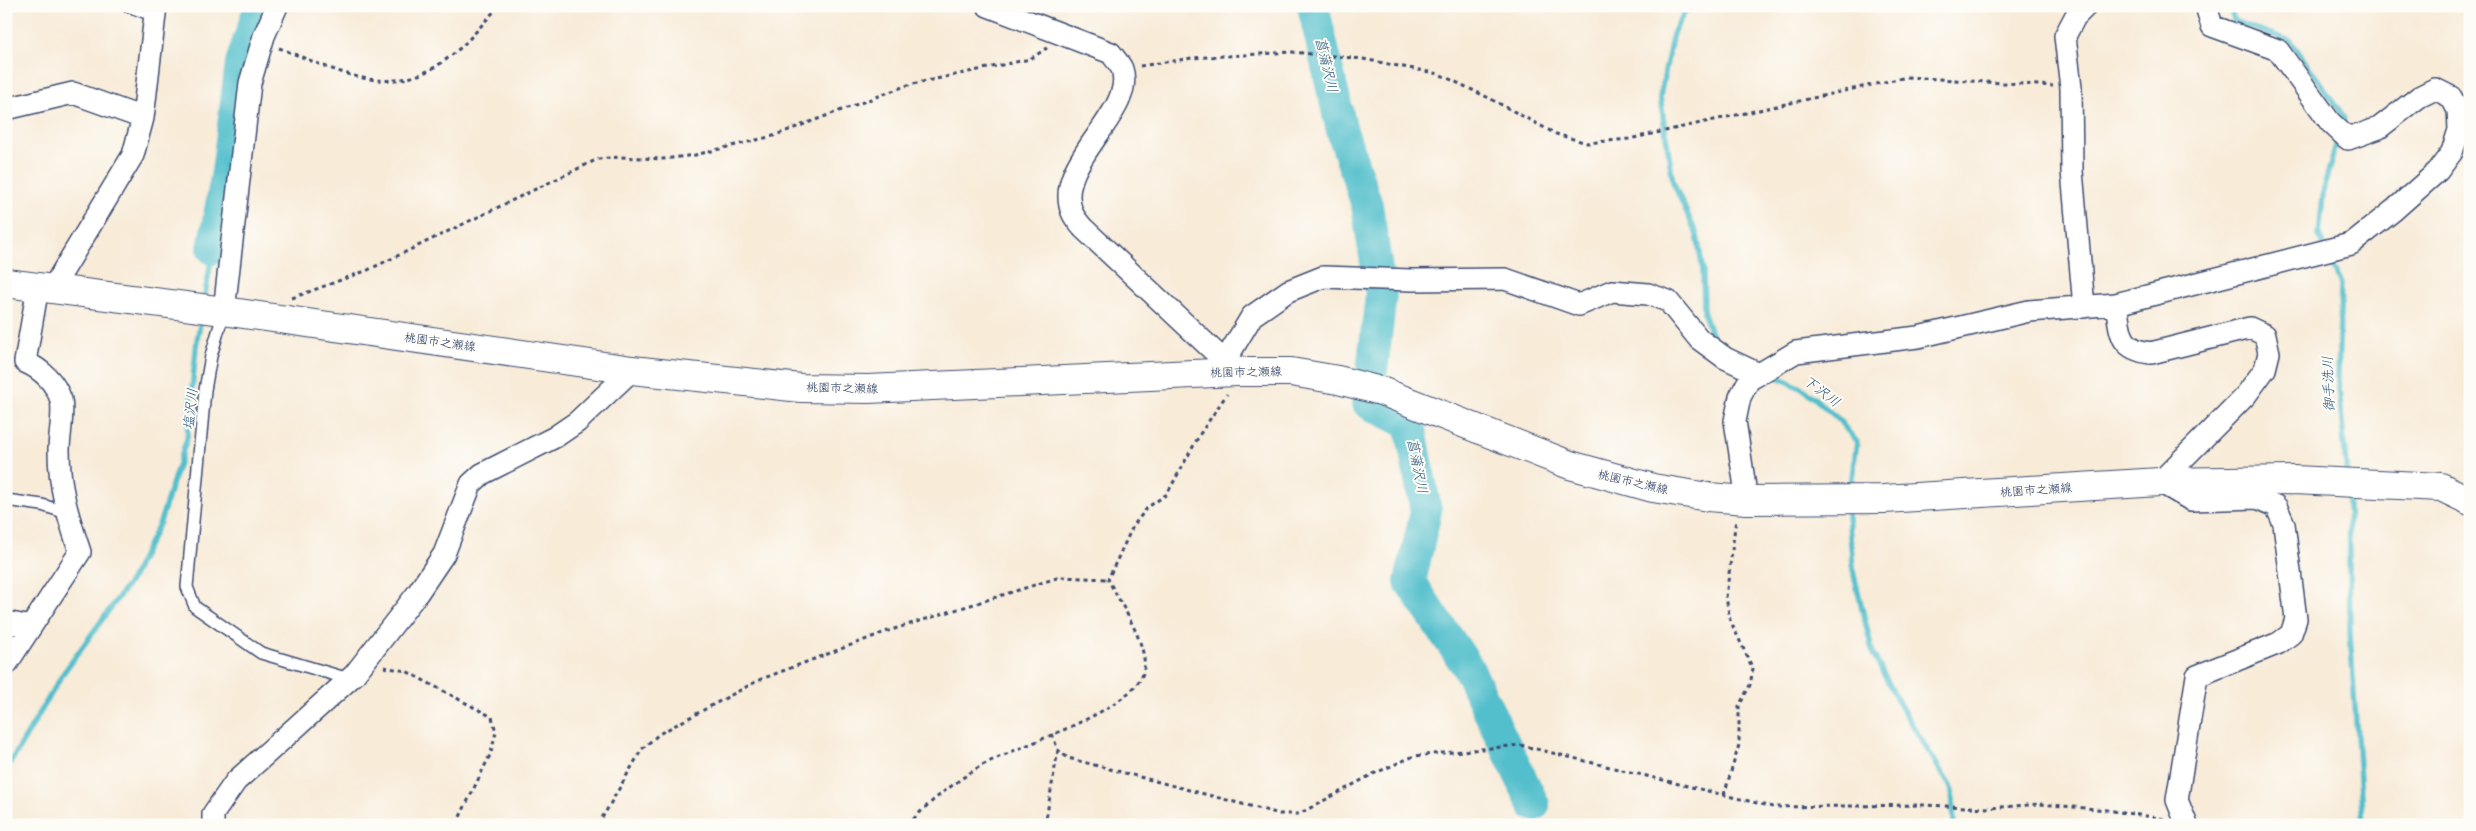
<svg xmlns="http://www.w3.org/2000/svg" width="2476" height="831" viewBox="0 0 2476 831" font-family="Delius,'Klee One',sans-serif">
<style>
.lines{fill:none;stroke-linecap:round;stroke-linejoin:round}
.stream{stroke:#52bfcc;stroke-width:5.5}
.river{stroke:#52bfcc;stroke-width:32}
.lane-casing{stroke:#3c4b70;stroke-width:14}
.street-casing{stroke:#3c4b70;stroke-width:24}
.secondary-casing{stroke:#3c4b70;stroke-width:30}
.path{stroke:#3c4b70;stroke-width:3;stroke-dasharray:4 4;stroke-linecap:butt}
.lane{stroke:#fff;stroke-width:11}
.street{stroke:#fff;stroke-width:21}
.secondary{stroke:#fff;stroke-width:28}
.labels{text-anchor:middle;stroke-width:4;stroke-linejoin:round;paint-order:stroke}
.street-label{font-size:12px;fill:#1b2f5e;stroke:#fdfcf7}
.water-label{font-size:14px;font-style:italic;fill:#2c5a7f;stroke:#fdfcf7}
</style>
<rect width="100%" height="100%" fill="#fdfcf7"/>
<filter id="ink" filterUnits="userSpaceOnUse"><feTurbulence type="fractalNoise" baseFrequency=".02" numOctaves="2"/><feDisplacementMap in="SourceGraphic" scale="10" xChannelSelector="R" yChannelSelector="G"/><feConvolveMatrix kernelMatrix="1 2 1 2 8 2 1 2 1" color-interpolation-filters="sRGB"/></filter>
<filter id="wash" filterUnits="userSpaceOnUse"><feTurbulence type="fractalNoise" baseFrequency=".0096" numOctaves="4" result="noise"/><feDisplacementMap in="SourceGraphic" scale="20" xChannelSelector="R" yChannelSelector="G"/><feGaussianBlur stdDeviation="1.12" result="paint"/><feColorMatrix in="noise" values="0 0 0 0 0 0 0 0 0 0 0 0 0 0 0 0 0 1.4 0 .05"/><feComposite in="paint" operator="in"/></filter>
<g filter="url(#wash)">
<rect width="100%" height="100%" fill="#f8ebd8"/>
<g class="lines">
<!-- stream -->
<path class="stream" d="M1688,6L1673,33L1660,96L1673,182L1697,235L1703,271L1704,314L1714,342
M2230,6L2234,21L2291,41L2344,117L2342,126
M2338,138L2324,186L2319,235L2341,284L2338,378L2347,476
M204,300L213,249
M1770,373L1805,390L1837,418L1857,442L1850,492
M2348,490L2350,632L2363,825
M1847,506L1854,575L1873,654L1904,712L1952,789L1954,825
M6,770L64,672L131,580L160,522L187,438L197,340L202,314"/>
<!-- river -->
<path class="river" d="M1313,6L1342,131L1367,205L1381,295L1368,403L1410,424L1426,511L1410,582L1467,666L1534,805
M213,249L227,172L241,63L260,6"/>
</g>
</g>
<g filter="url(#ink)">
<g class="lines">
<!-- lane casing -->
<g class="lane-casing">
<path id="lane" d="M128,6L155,16
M224,311L211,356L205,390L187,587L195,607L261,653L349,679
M6,500L42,505L67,513"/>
</g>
<!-- street casing -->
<g class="street-casing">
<path id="street" d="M988,6L1111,53C1114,58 1120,64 1122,69C1137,113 1052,162 1072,212C1074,218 1079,223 1083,228L1235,371
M6,109L73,93L143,118
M52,289L133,155L143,118L156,6
M2116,304C2121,332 2118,349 2151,353L2250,328L2265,335L2269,353L2265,369L2246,395L2160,482L2191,500L2257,498L2276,506L2284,524L2296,619L2291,634L2279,643L2197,676L2177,800L2187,825
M2084,307L2072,171L2071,88L2065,36L2075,17L2086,6
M224,311L250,83L264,36L277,6
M1225,361L1252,316L1288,291L1323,277L1412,280L1505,279L1579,305L1612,291L1648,294L1668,301L1699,339L1725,358L1759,374
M1747,500L1735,421L1740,397L1749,380L1759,374L1796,352L1918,337L2029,311L2116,304L2351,244L2394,210L2438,171L2452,152L2459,130L2458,110L2451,97L2435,89L2419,97L2379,128L2348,139L2330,122L2278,50L2212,26L2206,6
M6,622L31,627
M6,665L80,552C68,516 59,489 59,450C59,437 64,413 61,400C55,382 41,369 25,362L38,287
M213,825V814L236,781L354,675L417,594L444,554L471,484L482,474L555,437L577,422L632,370"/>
</g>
<!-- secondary casing -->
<g class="secondary-casing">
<path id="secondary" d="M6,283L224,311L632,370L801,388L868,389L1236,372H1291L1338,380L1381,391L1570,465L1653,488L1708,497L1747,500L1884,499L2160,482L2294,480L2441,487L2470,501"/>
</g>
<!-- path -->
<path class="path" d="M279,48C337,70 391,103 448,58C467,44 483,23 499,6
M1140,66L1192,58L1292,52L1363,59L1439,74L1487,97L1556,134L1587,143L1629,139L1907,77L2053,86
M292,298L368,270L598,159L619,157L663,159L695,155L773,136L908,85L1030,59L1047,48
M384,667L406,671L492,717L496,732L491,753L456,825
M1052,734L1058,750L1068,758L1280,814H1299L1373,774L1414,756L1520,745L1773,807L1924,805L1989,808L2040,804L2107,810L2165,819
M1724,795L1739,745V706L1750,685L1753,669L1730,620L1726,597L1736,519
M598,825L642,749L659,734L759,680L888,631L1060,577L1108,579
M908,825C927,803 954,783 979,767C1014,746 1138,711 1144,669C1148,643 1119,602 1108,579L1133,526L1148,507L1167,494L1200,434L1227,394
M1045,825L1058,750"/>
<!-- lane -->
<use href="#lane" class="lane"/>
<!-- street -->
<use href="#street" class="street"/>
<!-- secondary -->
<use href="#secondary" class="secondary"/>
</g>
</g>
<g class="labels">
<!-- street labels -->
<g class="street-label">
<text transform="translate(440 342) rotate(8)" y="4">桃園市之瀬線</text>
<text transform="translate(1246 372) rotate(-1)" y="4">桃園市之瀬線</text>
<text transform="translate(842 388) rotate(1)" y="4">桃園市之瀬線</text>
<text transform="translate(1633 482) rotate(13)" y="4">桃園市之瀬線</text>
<text transform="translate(2036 490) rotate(-4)" y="4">桃園市之瀬線</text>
</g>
<!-- water labels -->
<g class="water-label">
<text transform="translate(1327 65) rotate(77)" y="5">菖蒲沢川</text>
<text transform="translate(2328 384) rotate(-92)" y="5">御手洗川</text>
<text transform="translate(1822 391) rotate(37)" y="5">下沢川</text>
<text transform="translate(190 409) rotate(-84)" y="5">塩沢川</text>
<text transform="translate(1418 466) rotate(79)" y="5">菖蒲沢川</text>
</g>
</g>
<!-- margin -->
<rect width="2476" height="831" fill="none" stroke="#fdfcf7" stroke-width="25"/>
</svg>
